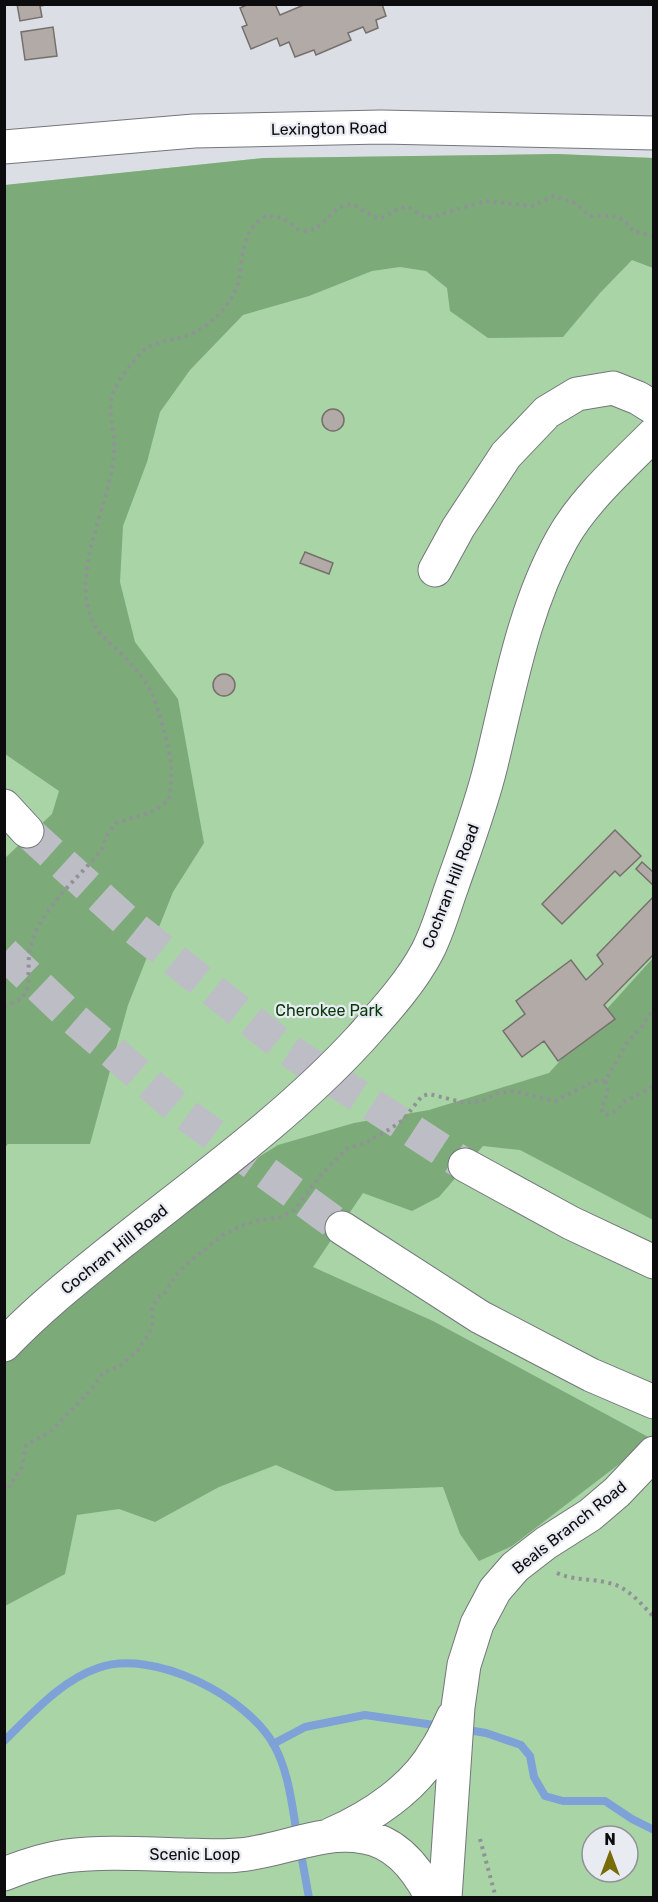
<svg xmlns="http://www.w3.org/2000/svg" width="658" height="1902" viewBox="0 0 658 1902" font-family="Rubik,sans-serif">
<style>
.green{fill:#a9d4a6;fill-rule:evenodd}
.forest{fill:#7cab79}
.lines{fill:none;stroke-linecap:round;stroke-linejoin:round}
.stream{stroke:#7ea2d7;stroke-width:8}
.building{fill:#b1aaa6;stroke:#76706c;stroke-width:1.5}
.highway-tunnel{stroke:#bdbec5;stroke-width:33;stroke-dasharray:33 16;stroke-linecap:butt}
.minor-casing{stroke:#74767c;stroke-width:35}
.major-casing{stroke:#74767c;stroke-width:35}
.highway-casing{stroke:#74767c;stroke-width:35}
.path{stroke:#919298;stroke-width:4;stroke-dasharray:3 4.5;stroke-linecap:butt}
.minor{stroke:#fff;stroke-width:33}
.major{stroke:#fff;stroke-width:33}
.highway{stroke:#fff;stroke-width:33}
.labels{text-anchor:middle;stroke-width:4.5;stroke-linejoin:round;paint-order:stroke}
.street-label{font-size:16px;fill:#0c0c0f;stroke:#e9ebf2}
.park-label{font-size:16px;fill:#053907;stroke:#e9ebf2}
</style>
<rect width="100%" height="100%" fill="#dcdee5"/>
<!-- green -->
<path class="green" d="M557,154L653,158V1897L5,1898V185L264,158ZM592,1836H628V1872H592Z"/>
<!-- forest -->
<path class="forest" d="M557,154L653,158V268L632,260L600,293L563,337L488,338L450,311L447,288L426,271L400,267L372,271L309,296L243,315L190,370L160,412L147,462L123,526L120,582L135,642L178,699L204,843L173,892L128,1005L90,1144H8L5,1147V858L52,814L59,791L5,754V185L264,158Z
M653,958V1220L520,1150L483,1146L439,1197L412,1211L363,1193L313,1267L433,1321L652,1439L512,1546L479,1561L460,1534L443,1487L335,1491L276,1465L219,1487L155,1522L119,1509L77,1515L65,1574L5,1606L4,1363L8,1359L183,1204L278,1145L354,1123L429,1110L549,1073Z"/>
<g class="lines">
<!-- stream -->
<path class="stream" d="M462,1729L486,1733L521,1745L530,1756L534,1777L545,1796L563,1801H605L632,1819L654,1830
M4,1741C32,1714 60,1681 98,1668C153,1648 248,1696 275,1747C289,1774 292,1805 297,1835
M273,1744L305,1727L365,1715L441,1726
M300,1848L309,1898"/>
</g>
<!-- building -->
<path class="building" d="M17,4H52L40,6L42,17L20,21Z
M249,4H275L280,15L306,4H382L386,16L376,20L378,28L366,33L363,27L348,33L351,40L316,55L314,50L295,57L289,42L280,46L277,38L251,49L242,27L247,25L240,8Z
M53,27L57,56L25,60L21,32Z
M322 420a11 11 0 1 1 22 0a11 11 0 1 1-22 0Z
M305,552L333,563L329,574L300,563Z
M213 685a11 11 0 1 1 22 0a11 11 0 1 1-22 0Z
M615,830L641,856L620,876L615,871L562,924L542,904Z
M642,862L654,873V886L636,869Z
M654,896V954L604,1005L615,1019L558,1061L544,1041L522,1057L503,1031L525,1014L516,1001L571,960L586,980L603,964L597,955Z"/>
<g class="lines">
<!-- highway-tunnel -->
<path class="highway-tunnel" d="M27,831L132,926L288,1050L465,1165
M4,953L65,1011L181,1111L342,1228"/>
<!-- minor casing -->
<g class="minor-casing">
<path id="minor" d="M435,570L458,528L506,455L547,412L577,394L613,388L638,398L654,408
M4,1345C40,1307 81,1275 122,1242C204,1177 289,1116 360,1039C384,1012 410,984 427,952C438,931 444,908 452,886C466,846 481,806 491,765C510,688 523,609 562,539C583,501 623,465 654,434
M332,1834C371,1817 415,1788 436,1750C443,1740 448,1728 453,1717
M4,1874C24,1866 45,1859 66,1856C104,1851 145,1854 184,1855C202,1855 220,1857 238,1855C280,1852 321,1829 364,1837C396,1842 418,1870 432,1898
M445,1898L458,1707L464,1665L477,1624L495,1590L515,1567L546,1543L590,1515L617,1492L654,1453"/>
</g>
<!-- major casing -->
<g class="major-casing">
<path id="major" d="M4,147L194,131L381,127L654,133"/>
</g>
<!-- highway casing -->
<g class="highway-casing">
<path id="highway" d="M4,806L27,831
M465,1165L571,1223L654,1262
M342,1228L480,1317L591,1375L654,1402"/>
</g>
<!-- path -->
<path class="path" d="M4,1007L22,999L28,987L29,952L35,933L43,918L63,892L93,860L102,849L108,833L116,823L154,811L169,800C171,788 172,776 171,764C170,749 159,712 154,698C148,684 138,672 128,661C118,648 101,639 94,624C68,573 111,505 114,452C116,433 106,411 113,393C118,379 132,363 142,352C154,340 172,341 188,335C197,332 208,325 215,318C225,309 236,294 239,280C243,258 241,229 266,216C272,217 278,216 284,219C292,223 297,232 307,231C323,229 330,210 345,205C359,202 366,217 379,218C388,218 395,208 404,207C412,206 420,217 428,218L486,201L532,206L554,196L577,204L590,216L611,215L624,220L633,231L654,236
M605,1081C611,1090 605,1099 601,1109L604,1114L607,1115L616,1111L625,1101L654,1086
M4,1494L22,1467L26,1445L50,1432L90,1391L103,1373L120,1366L138,1350L152,1329L153,1322L152,1309L157,1298L164,1294L176,1275L189,1262L223,1235L238,1227L259,1220L281,1217L294,1210L321,1175L346,1149L365,1143L390,1129L403,1120L422,1096L429,1094L466,1103L485,1100L497,1093L514,1091L555,1101L594,1081H605L627,1043L642,1026L654,1009
M557,1573C575,1581 591,1578 609,1583C628,1587 640,1603 654,1617
M480,1839L496,1898"/>
<!-- minor -->
<use href="#minor" class="minor"/>
<!-- major -->
<use href="#major" class="major"/>
<!-- highway -->
<use href="#highway" class="highway"/>
</g>
<g class="labels">
<!-- street labels -->
<g class="street-label">
<text transform="translate(329 128) rotate(-1)" y="6">Lexington Road</text>
<text transform="translate(450 886) rotate(-69)" y="6">Cochran Hill Road</text>
<text transform="translate(114 1249) rotate(-39)" y="6">Cochran Hill Road</text>
<text transform="translate(569 1527) rotate(-38)" y="6">Beals Branch Road</text>
<text x="195" y="1860">Scenic Loop</text>
</g>
<!-- park labels -->
<g class="park-label">
<text x="329" y="1016">Cherokee Park</text>
</g>
</g>
<!-- border -->
<rect width="658" height="1902" fill="none" stroke="#0c0c0f" stroke-width="12"/>
<!-- north arrow -->
<g transform="translate(610 1854)"><circle r="28" fill="#e9ebf2" stroke="#919297" stroke-width="1.5"/>
<path d="M0-4.5L10 22L0 15L-10 22Z" fill="#786c07"/>
<text y="-9" font-size="16" font-weight="bold" text-anchor="middle" fill="#0c0c0f">N</text>
</g>
</svg>
